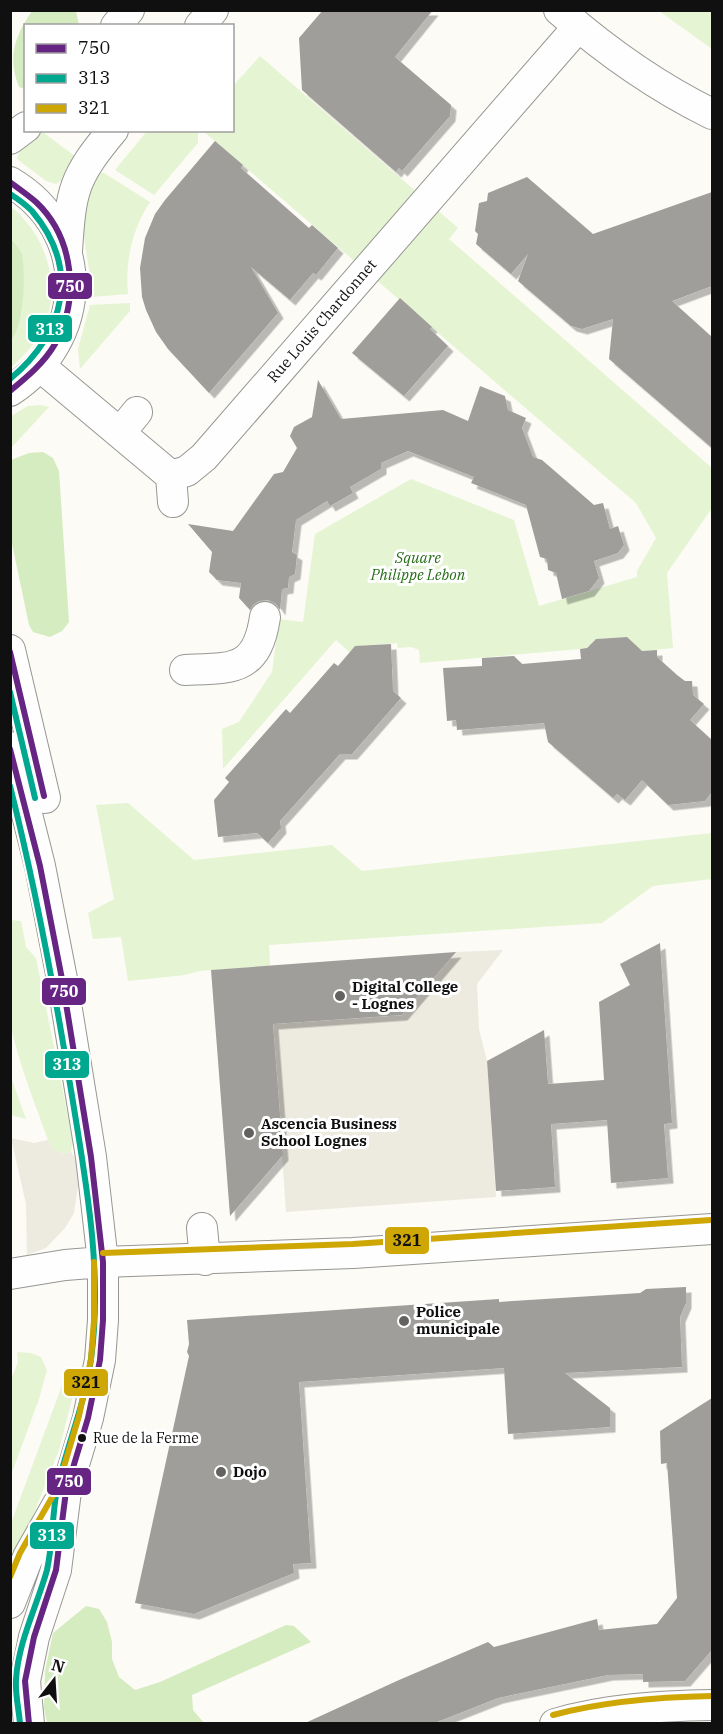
<svg xmlns="http://www.w3.org/2000/svg" width="723" height="1734" viewBox="0 0 723 1734" font-family="'IBM Plex Serif',serif">
<style>
.green{fill:#e5f4d3}
.forest{fill:#d4ecc0}
.plaza{fill:#edeae0}
.building{fill:#a09e9a;filter:url(#shadow)}
.lines{fill:none;stroke-linecap:round;stroke-linejoin:round}
.minor-casing{stroke:#969693;stroke-width:32}
.minor{stroke:#fffefe;stroke-width:30}
.bus-1-casing{stroke:#fff;stroke-width:10}
.bus-2-casing{stroke:#fff;stroke-width:10}
.bus-3-casing{stroke:#fff;stroke-width:10}
.bus-1{stroke:#662483;stroke-width:6}
.bus-2{stroke:#00a88f;stroke-width:6}
.bus-3{stroke:#cfa705;stroke-width:6}
.poi-dot{fill:#636260;stroke:#fff;stroke-width:2}
.bus-dot{fill:#101010;stroke:#fff;stroke-width:2}
.labels{text-anchor:middle;stroke-width:6;stroke-linejoin:round;paint-order:stroke}
.bus-label{font-size:14px;fill:#101010;stroke:#fff;text-anchor:start}
.street-label{font-size:15px;fill:#101010;stroke:#fff}
.park-label{font-size:15px;font-style:italic;fill:#286e19;stroke:#fff}
.poi-label{font-size:15px;font-weight:bold;fill:#101010;stroke:#fff;text-anchor:start}
.line-badge{stroke:#fff;stroke-width:2}
.badge-label{font-size:16px;text-anchor:middle;font-weight:bold;fill:#fff}
.pale-badge-label{font-size:16px;text-anchor:middle;font-weight:bold;fill:#111}
</style>
<defs>
<filter id="shadow"><feDropShadow dx="5.5" dy="5.5" stdDeviation="0" flood-color="#0004"/></filter>
</defs>
<rect width="100%" height="100%" fill="#fcfbf5"/>
<!-- green -->
<path class="green" d="M659,11H712V49Z
M260,56L458,228L449,239L712,468V508L667,573L673,648L642,651L626,637L596,639L587,648L580,649L420,663L419,650L411,647L398,648L397,643L360,646L354,656L336,640L223,769L222,729L239,722L272,672L279,619L303,622L315,534L411,479L514,520L539,606L637,577V571L656,538L636,503L203,131L232,130L233,86Z
M40,130L76,157L65,178L56,184L46,181L17,159C19,147 33,141 40,130Z
M147,131H198V143L154,195L115,170Z
M94,172L104,173L150,202C132,229 125,262 128,294L91,297C92,269 81,241 84,213C85,200 91,185 94,172Z
M11,207C46,234 63,287 43,329C35,345 23,356 11,368Z
M130,303V311L80,369L78,349L90,305Z
M40,405L49,407L11,448V416L28,406Z
M128,803L194,860L332,845L362,871L712,833V879L653,886L602,923L269,945L270,966L199,971L185,975L128,981L121,937L93,939L88,913L114,899L96,805Z
M10,920L21,921L26,947L36,958L73,1141L71,1152L64,1154L52,1149L48,1140C34,1101 19,1064 10,1023Z
M11,1077L26,1119L11,1115Z
M17,1352L31,1353L41,1357L47,1370L39,1399L11,1475V1380L18,1362Z
M65,1369L79,1372L59,1450L11,1571L10,1526L64,1380Z"/>
<!-- forest -->
<path class="forest" d="M32,11H76L79,25L26,26L25,89L19,87C7,57 15,36 32,11Z
M11,239C15,244 20,249 22,255C26,273 24,327 11,340Z
M43,452L53,458L59,471L69,622L62,631L50,637L33,632L29,625L11,539V460L29,453Z
M86,1606L99,1609L107,1622L112,1642V1659L119,1677L135,1690L160,1682L286,1625L294,1626L311,1642L192,1695L193,1710L204,1723H47L44,1708L45,1671L53,1633Z"/>
<!-- plaza -->
<path class="plaza" d="M503,950L477,984L479,1029L487,1061L496,1197L286,1212L273,1024L402,1015L456,952Z
M11,1138L34,1143L48,1140L52,1149L64,1154L71,1152L75,1158L77,1169L78,1186L74,1213L65,1228L46,1248L27,1255L26,1204Z"/>
<!-- building -->
<path class="building" d="M323,10H433L395,57L451,105L450,116L402,171L399,168L396,172L302,90L299,38Z
M215,141L243,165L241,168L309,228L312,225L338,248L316,275L313,273L290,300L251,267L278,313L209,393L168,349L156,332L146,310L142,297L140,268L145,238L155,214L165,200Z
M527,177L593,234L712,192V286L672,301L712,337V448L609,359L613,319L582,329L571,326L518,281L528,254L511,274L476,244L478,234L475,231L479,203L487,201L488,193Z
M400,298L432,327L430,329L448,346L404,396L352,353Z
M318,380L341,419L443,410L468,421L480,386L505,396L508,410L526,418L522,428L533,457L542,460L594,505L603,503L610,529L618,526L624,545L618,553L594,561L599,578L589,591L562,599L556,573L548,570L547,559L540,557L526,505L471,483L474,477L408,451L381,463V469L350,487L353,493L330,506L327,501L296,520L292,552L297,555L295,574L289,577L288,588L282,589L280,610L276,604L268,600L259,601L253,605L250,610L239,598L241,583L217,580L209,572L212,552L188,524L233,531L274,474L283,472L297,448L290,436L294,427L312,417Z
M627,637L642,651L657,650V657L677,675L685,681H692L693,695L704,704L690,720L712,740V792L705,801L668,805L642,780L625,800L617,794L613,798L548,742L544,723L457,730L456,720L447,721L443,668L482,666V658L514,656L522,664L581,659L580,649L587,648L596,639Z
M391,644L393,691L401,698L352,754H340L280,821L281,828L268,843L257,833L218,837L214,800L229,782L225,778L286,709L290,713L334,663L338,666L355,646Z
M660,943L672,1123L664,1124L668,1178L611,1183L607,1120L551,1124L555,1187L496,1191L487,1061L544,1030L548,1084L604,1080L599,1002L630,985L620,964Z
M456,952L402,1015L273,1024L283,1155L230,1216L211,970Z
M686,1287V1303L680,1317L682,1367L565,1373L610,1408V1427L508,1434L504,1368L299,1382L311,1563L293,1564L294,1573L194,1614L135,1603L189,1356L187,1352L189,1344L187,1320L499,1299V1302L640,1293L646,1289Z
M712,1398V1650L685,1681L643,1682V1674L608,1675L498,1698L432,1724H303L399,1680L488,1642L494,1647L597,1619L599,1630L657,1624L677,1598L667,1463L661,1464L660,1431Z"/>
<g class="lines">
<!-- minor casing -->
<g class="minor-casing">
<path id="minor" d="M559,10C606,51 657,87 712,114
M116,26L129,10
M200,26L213,10
M10,139L26,127
M10,182C93,231 89,340 10,391
M67,251C71,190 73,178 113,130
M41,367L171,476
M120,433L137,412
M171,476L187,471L204,457L578,27
M171,476L173,502
M10,650L45,798
M185,670C232,668 257,672 265,617
M10,747L40,866L62,979L91,1157L103,1262V1320L100,1360L88,1418L66,1491L56,1570L34,1637L25,1681L29,1724
M202,1228L205,1260
M10,1274L65,1265L103,1262L353,1253L712,1229
M10,1603L28,1557L58,1504
M555,1724C606,1709 660,1706 712,1705"/>
</g>
<!-- minor -->
<use href="#minor" class="minor"/>
<!-- bus-1 casing -->
<g class="bus-1-casing">
<path id="bus-1" d="M10,182C19,189 28,195 36,202C74,238 80,299 55,344C44,363 27,377 10,391
M10,652L44,796
M10,749L40,866L62,979L91,1157L103,1262V1320L100,1360L88,1418L66,1491L56,1570L34,1637L25,1681L29,1724"/>
</g>
<!-- bus-2 casing -->
<g class="bus-2-casing">
<path id="bus-2" d="M10,194C18,199 26,205 32,211C81,269 65,333 10,379
M10,692L35,798
M10,786C36,889 55,992 72,1096C86,1182 103,1272 91,1359C85,1404 67,1445 57,1489C52,1515 53,1543 47,1570C37,1606 18,1642 16,1680C15,1694 19,1710 20,1724"/>
</g>
<!-- bus-3 casing -->
<g class="bus-3-casing">
<path id="bus-3" d="M103,1253L353,1244L711,1220
M10,1577L20,1553L58,1487L79,1416L91,1359L94,1320V1262
M553,1715C605,1701 658,1697 712,1696"/>
</g>
<!-- bus-1 -->
<use href="#bus-1" class="bus-1"/>
<!-- bus-2 -->
<use href="#bus-2" class="bus-2"/>
<!-- bus-3 -->
<use href="#bus-3" class="bus-3"/>
</g>
<!-- markers -->
<g class="poi-dot">
<circle cx="340" cy="996" r="6"/>
<circle cx="249" cy="1133" r="6"/>
<circle cx="404" cy="1321" r="6"/>
<circle cx="221" cy="1472" r="6"/>
</g>
<circle class="bus-dot" cx="82" cy="1438" r="5"/>
<g class="labels">
<!-- bus labels -->
<g class="bus-label">
<text x="93" y="1443">Rue de la Ferme</text>
</g>
<!-- street labels -->
<g class="street-label">
<text transform="translate(322 321) rotate(-49)" y="5">Rue Louis Chardonnet</text>
</g>
<!-- park labels -->
<g class="park-label">
<text x="418" y="563">Square<tspan x="418" dy="17">Philippe Lebon</tspan></text>
</g>
<!-- poi labels -->
<g class="poi-label">
<text x="352" y="992">Digital College<tspan x="352" dy="17">- Lognes</tspan></text>
<text x="261" y="1129">Ascencia Business<tspan x="261" dy="17">School Lognes</tspan></text>
<text x="416" y="1317">Police<tspan x="416" dy="17">municipale</tspan></text>
<text x="233" y="1477">Dojo</text>
</g>
</g>
<g class="line-badge">
<rect x="47" y="272" width="46" height="28" rx="6" fill="#662483"/>
<rect x="27" y="314" width="46" height="29" rx="6" fill="#00a88f"/>
<rect x="41" y="977" width="46" height="29" rx="6" fill="#662483"/>
<rect x="44" y="1050" width="46" height="29" rx="6" fill="#00a88f"/>
<rect x="384" y="1226" width="46" height="29" rx="6" fill="#cfa705"/>
<rect x="63" y="1368" width="46" height="29" rx="6" fill="#cfa705"/>
<rect x="46" y="1467" width="46" height="29" rx="6" fill="#662483"/>
<rect x="29" y="1521" width="46" height="29" rx="6" fill="#00a88f"/>
</g>
<g class="badge-label">
<text x="70" y="292">750</text>
<text x="50" y="335">313</text>
<text x="64" y="997">750</text>
<text x="67" y="1070">313</text>
<text x="69" y="1487">750</text>
<text x="52" y="1541">313</text>
</g>
<g class="pale-badge-label">
<text x="407" y="1246">321</text>
<text x="86" y="1388">321</text>
</g>
<!-- border -->
<rect width="723" height="1734" fill="none" stroke="#101010" stroke-width="24"/>
<!-- legend -->
<rect x="24" y="24" width="210" height="108" fill="#ffffff" stroke="#9f9f9f" stroke-width="1.5"/>
<rect x="36" y="44" width="30" height="9" fill="#662483" stroke="#9f9f9f" stroke-width="1.5"/>
<text x="78" y="54" font-size="18" fill="#101010">750</text>
<rect x="36" y="74" width="30" height="9" fill="#00a88f" stroke="#9f9f9f" stroke-width="1.5"/>
<text x="78" y="84" font-size="18" fill="#101010">313</text>
<rect x="36" y="104" width="30" height="9" fill="#cfa705" stroke="#9f9f9f" stroke-width="1.5"/>
<text x="78" y="114" font-size="18" fill="#101010">321</text>
<!-- north arrow -->
<g transform="translate(54 1680) rotate(17)" stroke="#ffffff" stroke-width="4.5" paint-order="stroke">
<path d="M0-4.5L10 22L0 15L-10 22Z" fill="#101010"/>
<text y="-9" font-size="16" font-weight="bold" text-anchor="middle" fill="#101010">N</text>
</g>
</svg>
